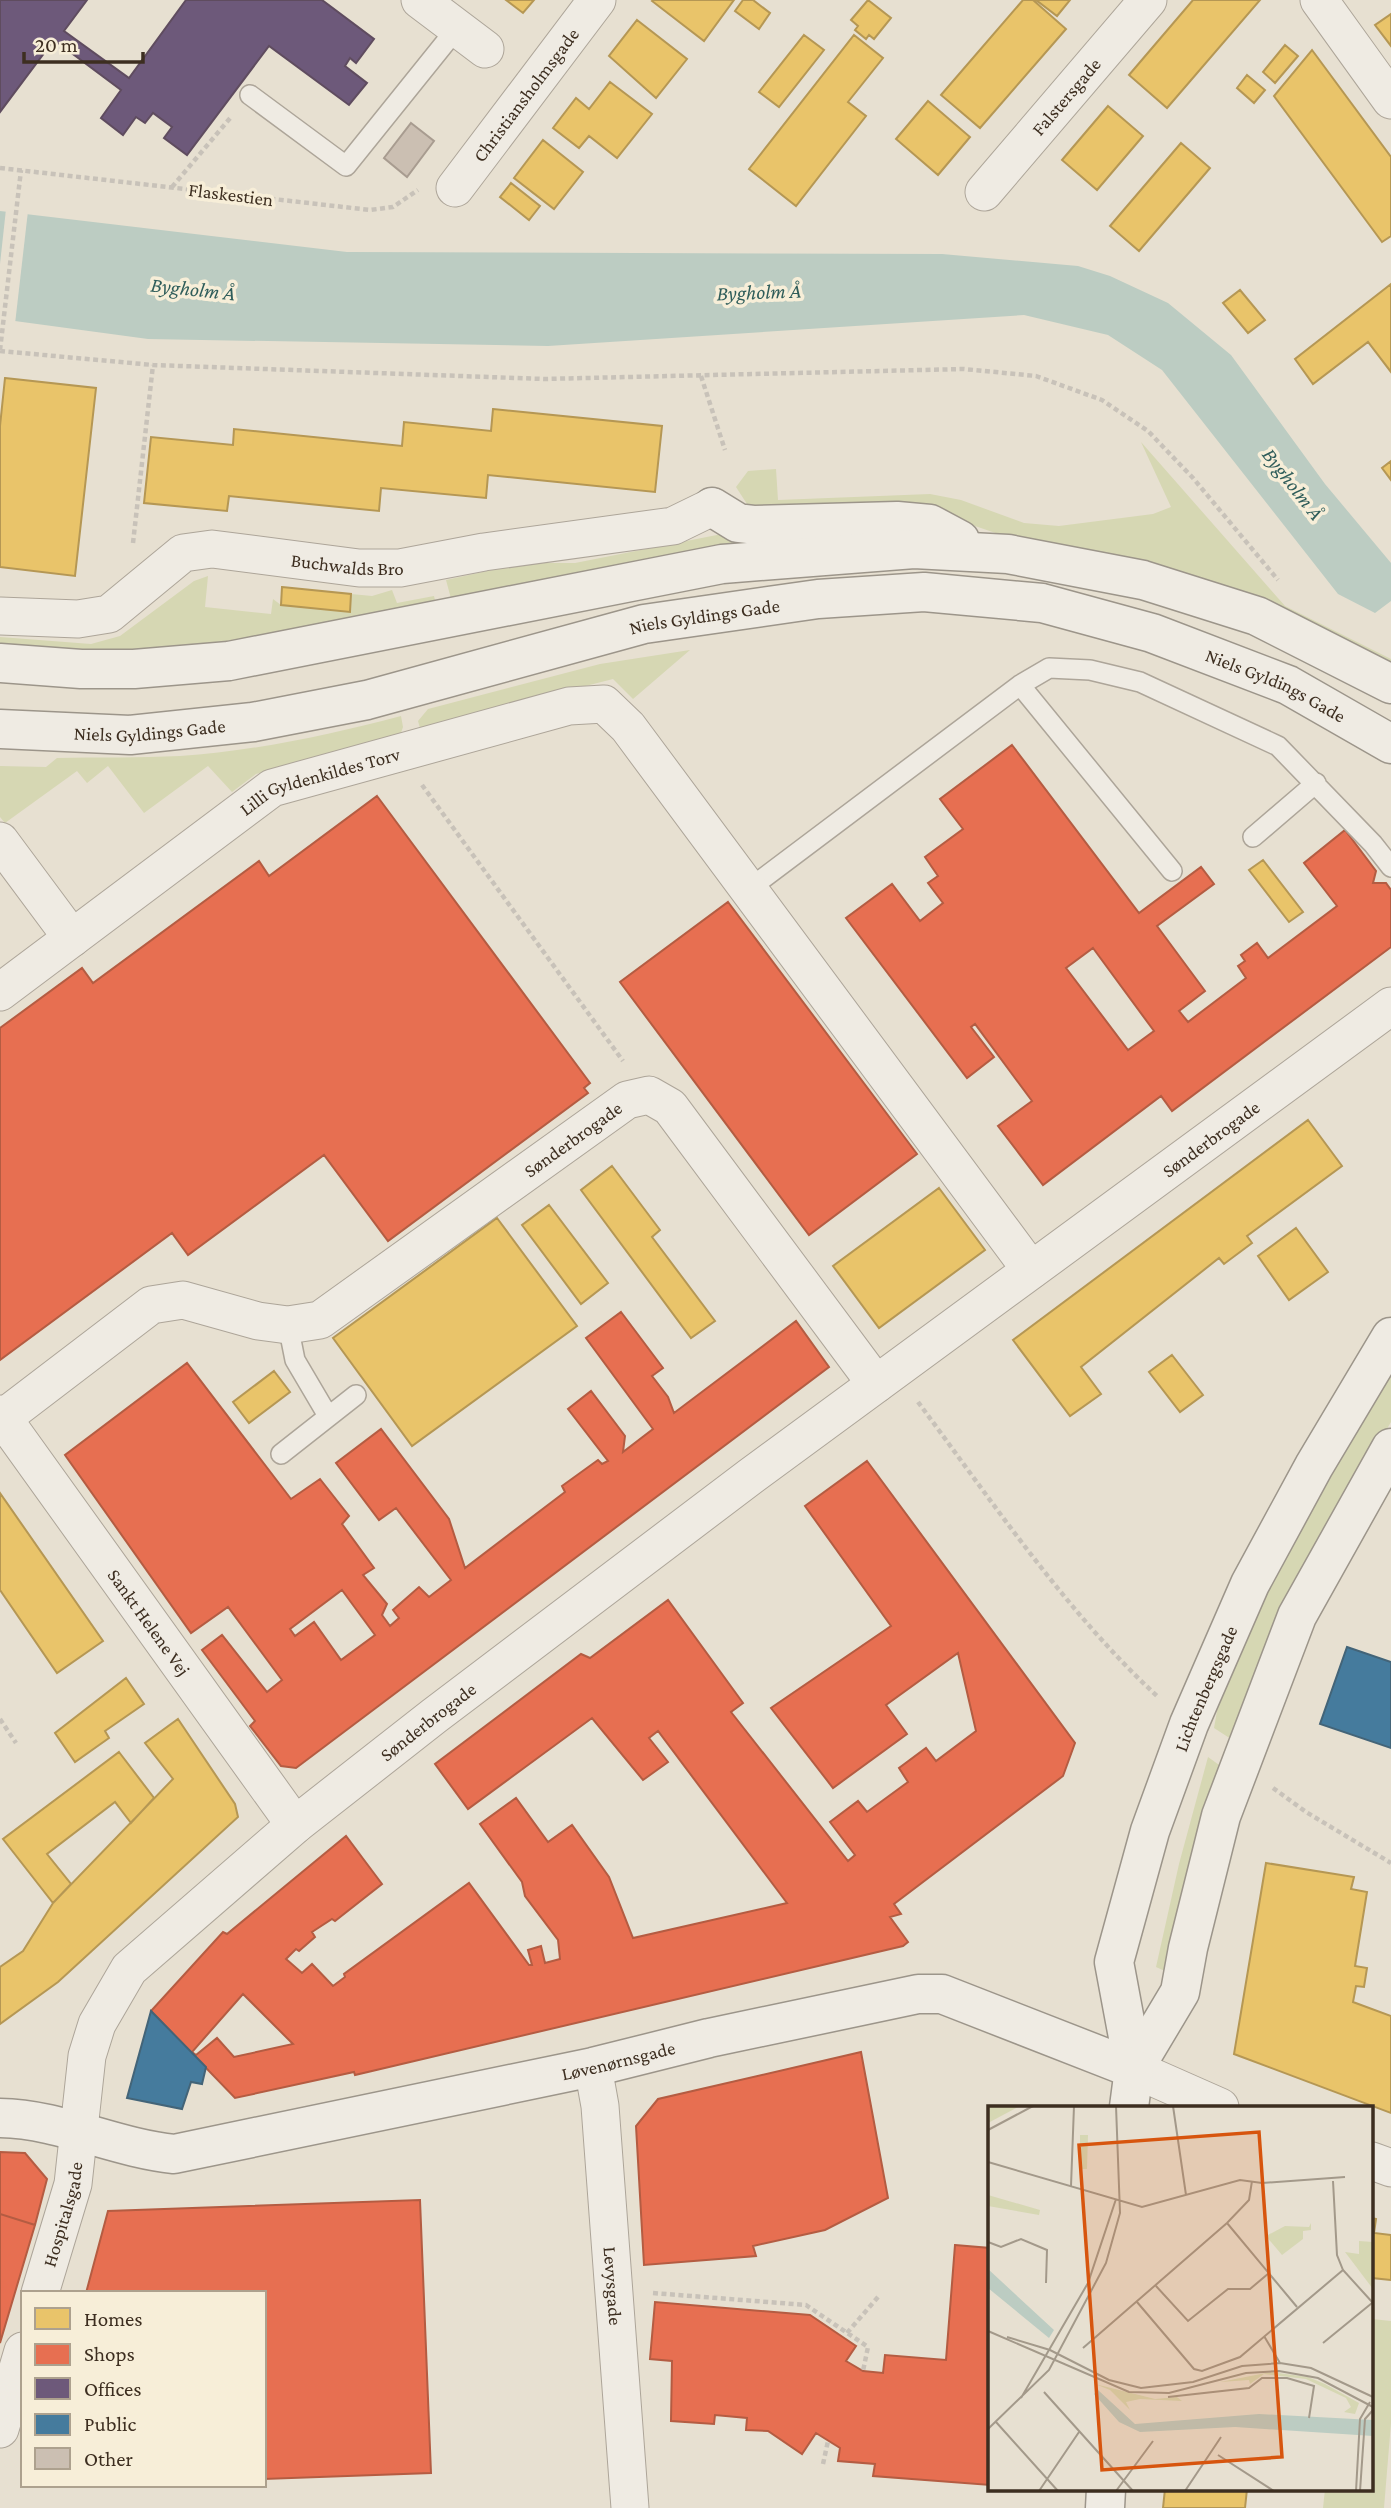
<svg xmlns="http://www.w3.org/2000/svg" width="1391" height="2508" viewBox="0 0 1391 2508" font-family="'Crimson Pro',serif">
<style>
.green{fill:#d6d7b3}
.water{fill:#bcccc2}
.pier{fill:#e7e0d1}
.homes{fill:#e9c46a;stroke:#b59754;stroke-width:2}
.shops{fill:#e76f51;stroke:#b45c42;stroke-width:2;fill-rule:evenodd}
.offices{fill:#6d597a;stroke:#5f4c5f;stroke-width:2}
.public{fill:#457b9d;stroke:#436478;stroke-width:2}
.building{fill:#cbbfb2;stroke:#a89c90;stroke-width:2}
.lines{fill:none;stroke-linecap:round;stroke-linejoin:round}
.lane-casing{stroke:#ada599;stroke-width:22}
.street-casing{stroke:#ada599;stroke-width:39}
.secondary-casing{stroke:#9c958a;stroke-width:41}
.path{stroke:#c8c2b9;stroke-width:4.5;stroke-dasharray:5 3.5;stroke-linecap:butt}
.lane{stroke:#efebe3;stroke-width:19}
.street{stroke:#efebe3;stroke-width:37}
.secondary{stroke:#efebe3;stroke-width:38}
.labels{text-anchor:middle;stroke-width:7;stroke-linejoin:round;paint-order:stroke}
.street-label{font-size:19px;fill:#3d2e20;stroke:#f7eed8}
.water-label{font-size:21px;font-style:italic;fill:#2f5d5a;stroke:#f7eed8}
.inset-road{fill:none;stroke:#a3998a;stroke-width:2}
.view{fill:#d7550e;fill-opacity:0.15;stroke:#d7550e;stroke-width:3.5}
.inset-edge{fill:none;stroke:#3d2e20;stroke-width:3.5}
</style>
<rect width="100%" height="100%" fill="#e7e0d1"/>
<!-- green -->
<path class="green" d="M1141,442L1285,606L1391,659V669L946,516L775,515L747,504L736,487L748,471L776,469L778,500L930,494L961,500L1024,523L1059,526L1153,514L1171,507Z
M727,533L745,543L453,606L446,580L524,563H575Z
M208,576L205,607L271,614L273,599L281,605L349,612L351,594L372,596L392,590L397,603L434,596L437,609L227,651L0,652V637L91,644L120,636L194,581Z
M690,650L633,699L613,679L420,728L418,721L428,709L600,664Z
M401,716L403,727L401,733L256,774L232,792L208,766L144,813L108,766L87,783L77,771L5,823L0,817V766L46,767L57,758C98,757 139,758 180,756C254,751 329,735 401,716Z
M1391,1366V1422L1333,1520L1231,1739L1214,1728L1222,1683L1237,1644Z
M1208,1757L1222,1767L1167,1972L1156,1967L1179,1864Z
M1372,2319L1391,2321V2423L1384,2508H1323L1325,2489H1372Z"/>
<!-- water -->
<path class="water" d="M0,211L347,252L942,254L1078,266L1110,276L1168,303L1231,355L1325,484L1391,563V601L1375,613L1338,594L1162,370L1108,335L1024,315L548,346L148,339L0,319Z"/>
<!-- pier -->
<path class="pier" d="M6,209L28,211L15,324L0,322V264Z"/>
<!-- homes -->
<path class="homes" d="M506,0H534L523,13Z
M734,0L704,41L652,1L653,0Z
M743,0H753L770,13L759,29L735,11Z
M868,0L891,18L874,39L869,35L866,39L855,30L858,26L851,20Z
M1023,0H1033L1066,29L980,128L941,95Z
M1036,0H1070L1057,16Z
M1193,0H1260L1167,108L1129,75Z
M1391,14V46L1375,25Z
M637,20L687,59L656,98L609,56Z
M804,35L824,50L779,107L759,92Z
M854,35L883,58L848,102L866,116L796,206L749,169Z
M1285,45L1298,56L1275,83L1263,72Z
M1312,50L1391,157V236L1382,242L1274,96Z
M1247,75L1265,90L1254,103L1237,88Z
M610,82L652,114L617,158L589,136L579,148L553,128L576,98L589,109Z
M928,101L970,137L938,175L896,139Z
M1108,106L1143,136L1097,190L1062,160Z
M543,140L583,172L554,209L514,178Z
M1181,143L1210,168L1139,251L1110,226Z
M511,183L540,206L529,220L500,197Z
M1391,284V372L1368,342L1313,384L1295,359Z
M1240,290L1265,320L1248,333L1223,303Z
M5,378L96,388L75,576L0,567V426Z
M493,409L662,426L655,492L488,475L486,498L381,488L379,511L229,496L227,511L144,503L151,437L233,445L234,429L402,446L404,422L491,431Z
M1391,461V480L1382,468Z
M282,587L351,594L350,612L281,605Z
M1263,860L1303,912L1289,922L1249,870Z
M1308,1120L1342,1166L1247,1236L1252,1243L1224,1264L1219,1258L1081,1367L1101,1394L1070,1416L1013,1340Z
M612,1166L660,1230L652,1237L715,1321L691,1338L581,1190Z
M939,1188L985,1250L879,1328L833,1266Z
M549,1205L608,1283L581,1304L522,1225Z
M497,1218L577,1326L412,1446L333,1338Z
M1296,1228L1328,1272L1289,1300L1258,1256Z
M1172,1355L1203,1395L1180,1412L1149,1372Z
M274,1371L290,1392L249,1423L233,1402Z
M0,1493L103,1641L57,1673L0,1590Z
M126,1678L144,1704L105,1731L109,1738L75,1762L55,1733Z
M178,1719L235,1804L238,1817L58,1982L0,2024V1967L23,1951L53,1903L173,1779L145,1743Z
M119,1752L154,1798L131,1823L115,1802L47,1854L71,1884L53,1903L3,1839Z
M1266,1863L1354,1877L1351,1889L1367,1892L1355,1966L1367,1968L1364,1987L1356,1986L1353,2002L1391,2016V2113L1234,2054Z
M1372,2218L1376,2219L1374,2233L1391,2235V2280L1372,2278Z
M1165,2489H1247L1245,2508H1163Z"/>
<!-- shops -->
<path class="shops" d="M1012,745L1139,913L1201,867L1214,884L1157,926L1205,991L1179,1011L1188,1022L1246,978L1238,966L1245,961L1241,955L1257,943L1268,958L1337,906L1304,863L1345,830L1376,871L1373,883H1386L1391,890V947L1172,1111L1161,1096L1043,1185L998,1126L1032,1101L975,1024L971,1027L994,1057L967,1078L846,918L892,884L920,921L943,903L928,883L938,876L925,857L963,829L940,799ZM1093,948L1154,1031L1128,1050L1066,968Z
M377,796L590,1083L584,1088L588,1093L388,1241L324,1155L188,1255L172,1233L0,1360V1028L82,968L93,983L259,861L269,876Z
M728,902L917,1154L809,1235L620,982Z
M621,1312L663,1368L652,1376L668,1397L674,1413L796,1321L829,1367L296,1768L281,1766L250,1726L255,1721L202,1650L222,1635L267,1692L282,1680L228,1607L191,1633L65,1455L187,1363L291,1499L320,1479L349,1516L342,1524L374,1568L363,1575L387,1604L382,1615L390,1626L399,1618L393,1610L419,1587L429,1597L451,1580L396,1508L379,1520L336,1463L381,1429L449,1519L465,1568L565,1492L562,1486L598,1460L602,1464L608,1461L568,1409L591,1391L625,1436L623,1452L653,1429L586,1338ZM342,1590L375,1635L341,1660L314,1622L295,1636L290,1629Z
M867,1461L1075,1743L1063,1776L894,1904L901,1914L890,1917L908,1942L903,1946L355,2075L354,2072L235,2098L151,2011L223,1932L227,1934L346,1836L382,1884L335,1921L332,1919L312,1932L315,1937L299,1951L296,1949L286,1959L302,1973L312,1964L333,1986L345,1977L344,1974L469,1883L529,1965H532L528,1950L541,1946L545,1963L560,1959L558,1940L525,1896L522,1882L480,1824L516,1798L548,1842L572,1825L609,1877L633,1938L787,1903L658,1731L649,1738L668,1762L643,1780L592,1718L468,1809L435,1764L581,1654L590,1658L668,1600L743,1703L731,1712L848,1861L855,1855L830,1822L858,1801L867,1812L908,1782L899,1768L926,1748L936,1761L976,1731L958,1653L886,1705L907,1734L833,1788L771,1708L891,1626L805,1506ZM243,1994L293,2044L234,2057L217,2038L196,2055L192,2052Z
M861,2052L888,2198L825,2230L753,2246L756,2256L644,2265L636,2126L658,2099Z
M0,2152L25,2153L47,2179L35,2225L0,2214Z
M420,2200L431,2473L264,2479V2293H86L108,2211Z
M0,2214L35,2225L0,2343Z
M955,2245L990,2248V2485L873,2476L875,2464L838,2461L840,2448L816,2433L802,2454L768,2431L746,2430L747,2418L715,2415L714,2424L671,2421L672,2361L650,2359L655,2302L810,2315L856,2346L846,2361L863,2371L883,2373L885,2355L946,2360Z"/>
<!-- offices -->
<path class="offices" d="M0,0H87L64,31L129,78L186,0H322L374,39L356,63L350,58L345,66L367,83L349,105L269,46L187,155L164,138L172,127L153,113L145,123L136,117L123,135L101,118L121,90L54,40L0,112Z"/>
<!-- public -->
<path class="public" d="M1347,1647L1391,1662V1748L1320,1724Z
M151,2011L206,2067L202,2084L191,2082L182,2109L127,2098Z"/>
<!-- building -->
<path class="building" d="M411,123L434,141L407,177L384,158Z"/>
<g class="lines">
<!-- lane casing -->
<g class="lane-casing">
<path id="lane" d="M250,95L346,166L457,28
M1020,685L1172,871
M1253,837L1316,783
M749,889L1020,685L1049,668L1090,670L1140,682L1278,746L1373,844L1391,867
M288,1325L295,1360L328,1416
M281,1454L356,1395"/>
</g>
<!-- street casing -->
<g class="street-casing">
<g id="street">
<path d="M420,0L485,49"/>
<path d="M1319,0L1391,100"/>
<path id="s1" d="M455,188L597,0"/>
<path id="s2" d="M984,192L1148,0"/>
<path id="s3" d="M0,616L78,619L109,614L183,553L212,549L359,568H400L484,552L673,526L712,507"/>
<path d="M0,841L72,938"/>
<path id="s4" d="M0,992L272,788L569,706L604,704L628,727L1031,1270"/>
<path id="s5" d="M0,1414L295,1825"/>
<path id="s6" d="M3,1418L151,1305L183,1300L258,1321L288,1325L320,1320L627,1100L649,1095L670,1107L876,1384"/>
<path id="s7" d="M593,2067L600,2106L630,2508"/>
<path d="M1134,2069L1220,2107"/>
<path d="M1372,2161L1391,2168"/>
<path id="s8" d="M40,2293L73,2184L87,2056L97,2024L129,1969L295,1825L434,1716L751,1476L1391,1006"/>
<path d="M0,2429L23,2351"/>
</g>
</g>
<!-- secondary casing -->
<g class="secondary-casing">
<g id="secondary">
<path d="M712,507L738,523L755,525L897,521L930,524L960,540"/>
<path d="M0,663L81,669H134L229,661L722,564L914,549L1008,554L1143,580L1257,616L1391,684"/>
<path id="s9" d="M0,729L130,735L253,722L367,700L644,624L818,599L924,592L1042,603L1152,633L1288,685L1391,744"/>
<path d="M1134,2069L1180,1992L1188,1948L1221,1816L1297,1616L1391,1448"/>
<path id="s10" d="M1129,2107L1134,2069L1114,1962L1150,1831L1189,1724L1250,1584L1314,1466L1391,1337"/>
<path id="s11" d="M0,2118C60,2119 115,2148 174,2154L593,2067L709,2038L918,1994H942L1134,2069"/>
<path d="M1105,2508L1106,2489"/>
</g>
</g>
<!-- path -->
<path class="path" d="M0,168L370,210L393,207L418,190
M172,187L231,117
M0,350L21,170
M0,351L153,365L544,379L964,369L1036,376L1102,400L1148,431L1193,478L1278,580
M701,376L725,450
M133,543L153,365
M422,785L623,1061
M918,1402C991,1500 1067,1613 1157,1696
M0,1719L16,1743
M1273,1788L1306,1812L1391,1863
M653,2293L806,2305L868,2347L863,2371
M847,2333L878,2297
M823,2464L828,2441"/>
<!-- lane -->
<use href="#lane" class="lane"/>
<!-- street -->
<use href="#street" class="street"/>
<!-- secondary -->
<use href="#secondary" class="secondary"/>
</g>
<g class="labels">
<!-- street labels -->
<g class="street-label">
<text dy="7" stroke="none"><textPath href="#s1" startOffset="117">Christiansholmsgade</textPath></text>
<text dy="7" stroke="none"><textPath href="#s2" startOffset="126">Falstersgade</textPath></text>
<text transform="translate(231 194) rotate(7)" y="7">Flaskestien</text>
<text dy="7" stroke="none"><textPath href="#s3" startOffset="371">Buchwalds Bro</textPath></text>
<text dy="7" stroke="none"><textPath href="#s9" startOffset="718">Niels Gyldings Gade</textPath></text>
<text dy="7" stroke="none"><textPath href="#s9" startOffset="1306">Niels Gyldings Gade</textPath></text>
<text dy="7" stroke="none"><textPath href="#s9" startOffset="150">Niels Gyldings Gade</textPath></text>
<text dy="7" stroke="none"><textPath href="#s4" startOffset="387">Lilli Gyldenkildes Torv</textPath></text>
<text dy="7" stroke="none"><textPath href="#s8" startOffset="1704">Sønderbrogade</textPath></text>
<text dy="7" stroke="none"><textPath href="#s6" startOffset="670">Sønderbrogade</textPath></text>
<text dy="7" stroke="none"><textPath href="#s5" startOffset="256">Sankt Helene Vej</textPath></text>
<text dy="7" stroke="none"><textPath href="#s10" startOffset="436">Lichtenbergsgade</textPath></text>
<text dy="7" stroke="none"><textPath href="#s8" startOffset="728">Sønderbrogade</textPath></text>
<text dy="7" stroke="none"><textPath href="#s11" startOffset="632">Løvenørnsgade</textPath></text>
<text dy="7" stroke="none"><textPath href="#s8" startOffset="82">Hospitalsgade</textPath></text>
<text dy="7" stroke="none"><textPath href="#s7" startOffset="220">Levysgade</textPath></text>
</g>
<!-- water labels -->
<g class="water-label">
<text transform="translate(193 289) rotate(6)" y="7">Bygholm Å</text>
<text transform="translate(759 292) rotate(-2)" y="7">Bygholm Å</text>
<text transform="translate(1293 484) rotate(52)" y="7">Bygholm Å</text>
</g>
</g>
<!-- overview -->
<g transform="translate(988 2106)">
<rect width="385" height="385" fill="#e7e0d1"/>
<path d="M0,0H32L0,17ZM92,29H100L99,63H92ZM0,89L52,104L51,109L0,100ZM323,117V124L315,125V133L294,149L278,130L297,120L321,121ZM371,135L385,136V183L357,146L371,148ZM283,266L320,271L337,278L371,297L367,308L356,306L363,301L358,292L318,273L276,268L262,278L261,274L232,276ZM107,278L167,293L189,291L194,295L152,293L138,296L142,304L122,284Z" fill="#d6d7b3"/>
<path d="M0,163L66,224L61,232L0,182ZM110,284L147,318L271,308L385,314V330L247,321L152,326L131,316L106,288Z" fill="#bcccc2"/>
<path class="inset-road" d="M185,0L198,89M0,24L45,0M0,56L154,101L252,74L274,77L357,71M345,75L349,149L355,164L385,197M83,80L86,0M239,117L309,201M0,136L13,141L33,133L59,144L58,177M168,180L200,215L240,183H262L281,167M149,196L206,263L214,265L252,251L355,164M0,225L141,286L181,287L258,267L291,265L330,272L385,301M276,230L292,257M19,231L62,244L121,274L153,282L205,276L254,260L292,257L323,262L385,291M335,237L384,197M95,242L239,117L261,94L264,75M56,286L145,385M180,291L261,282L274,272H299L326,280L321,312M33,292L100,177L128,93M8,316L70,385M0,323L61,264L118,157L132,107L128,0M230,349L286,385M51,385L91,326M128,385L165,335M197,385L233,331M368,385L372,313L382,296M372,385L377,313L385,304"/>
<path class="view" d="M271,26L294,351L114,364L91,39Z"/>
<rect width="385" height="385" class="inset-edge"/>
</g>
<!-- legend -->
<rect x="21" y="2291" width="245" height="196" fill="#f7eed8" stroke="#ada18e" stroke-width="2"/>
<rect x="35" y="2308" width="35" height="21" fill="#e9c46a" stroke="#ada18e" stroke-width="2"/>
<text x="84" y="2326" font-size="21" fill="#3d2e20">Homes</text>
<rect x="35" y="2344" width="35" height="21" fill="#e76f51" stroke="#ada18e" stroke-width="2"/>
<text x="84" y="2361" font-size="21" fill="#3d2e20">Shops</text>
<rect x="35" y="2378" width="35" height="21" fill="#6d597a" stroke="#ada18e" stroke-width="2"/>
<text x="84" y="2396" font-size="21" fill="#3d2e20">Offices</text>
<rect x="35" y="2414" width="35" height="21" fill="#457b9d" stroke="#ada18e" stroke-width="2"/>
<text x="84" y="2431" font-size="21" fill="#3d2e20">Public</text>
<rect x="35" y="2448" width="35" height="21" fill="#cbbfb2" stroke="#ada18e" stroke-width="2"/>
<text x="84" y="2466" font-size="21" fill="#3d2e20">Other</text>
<!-- scale -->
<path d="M24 52v10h119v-10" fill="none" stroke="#3d2e20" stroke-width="3.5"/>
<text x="35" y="52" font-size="21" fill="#3d2e20" stroke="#f7eed8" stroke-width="5" paint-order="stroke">20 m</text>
</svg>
